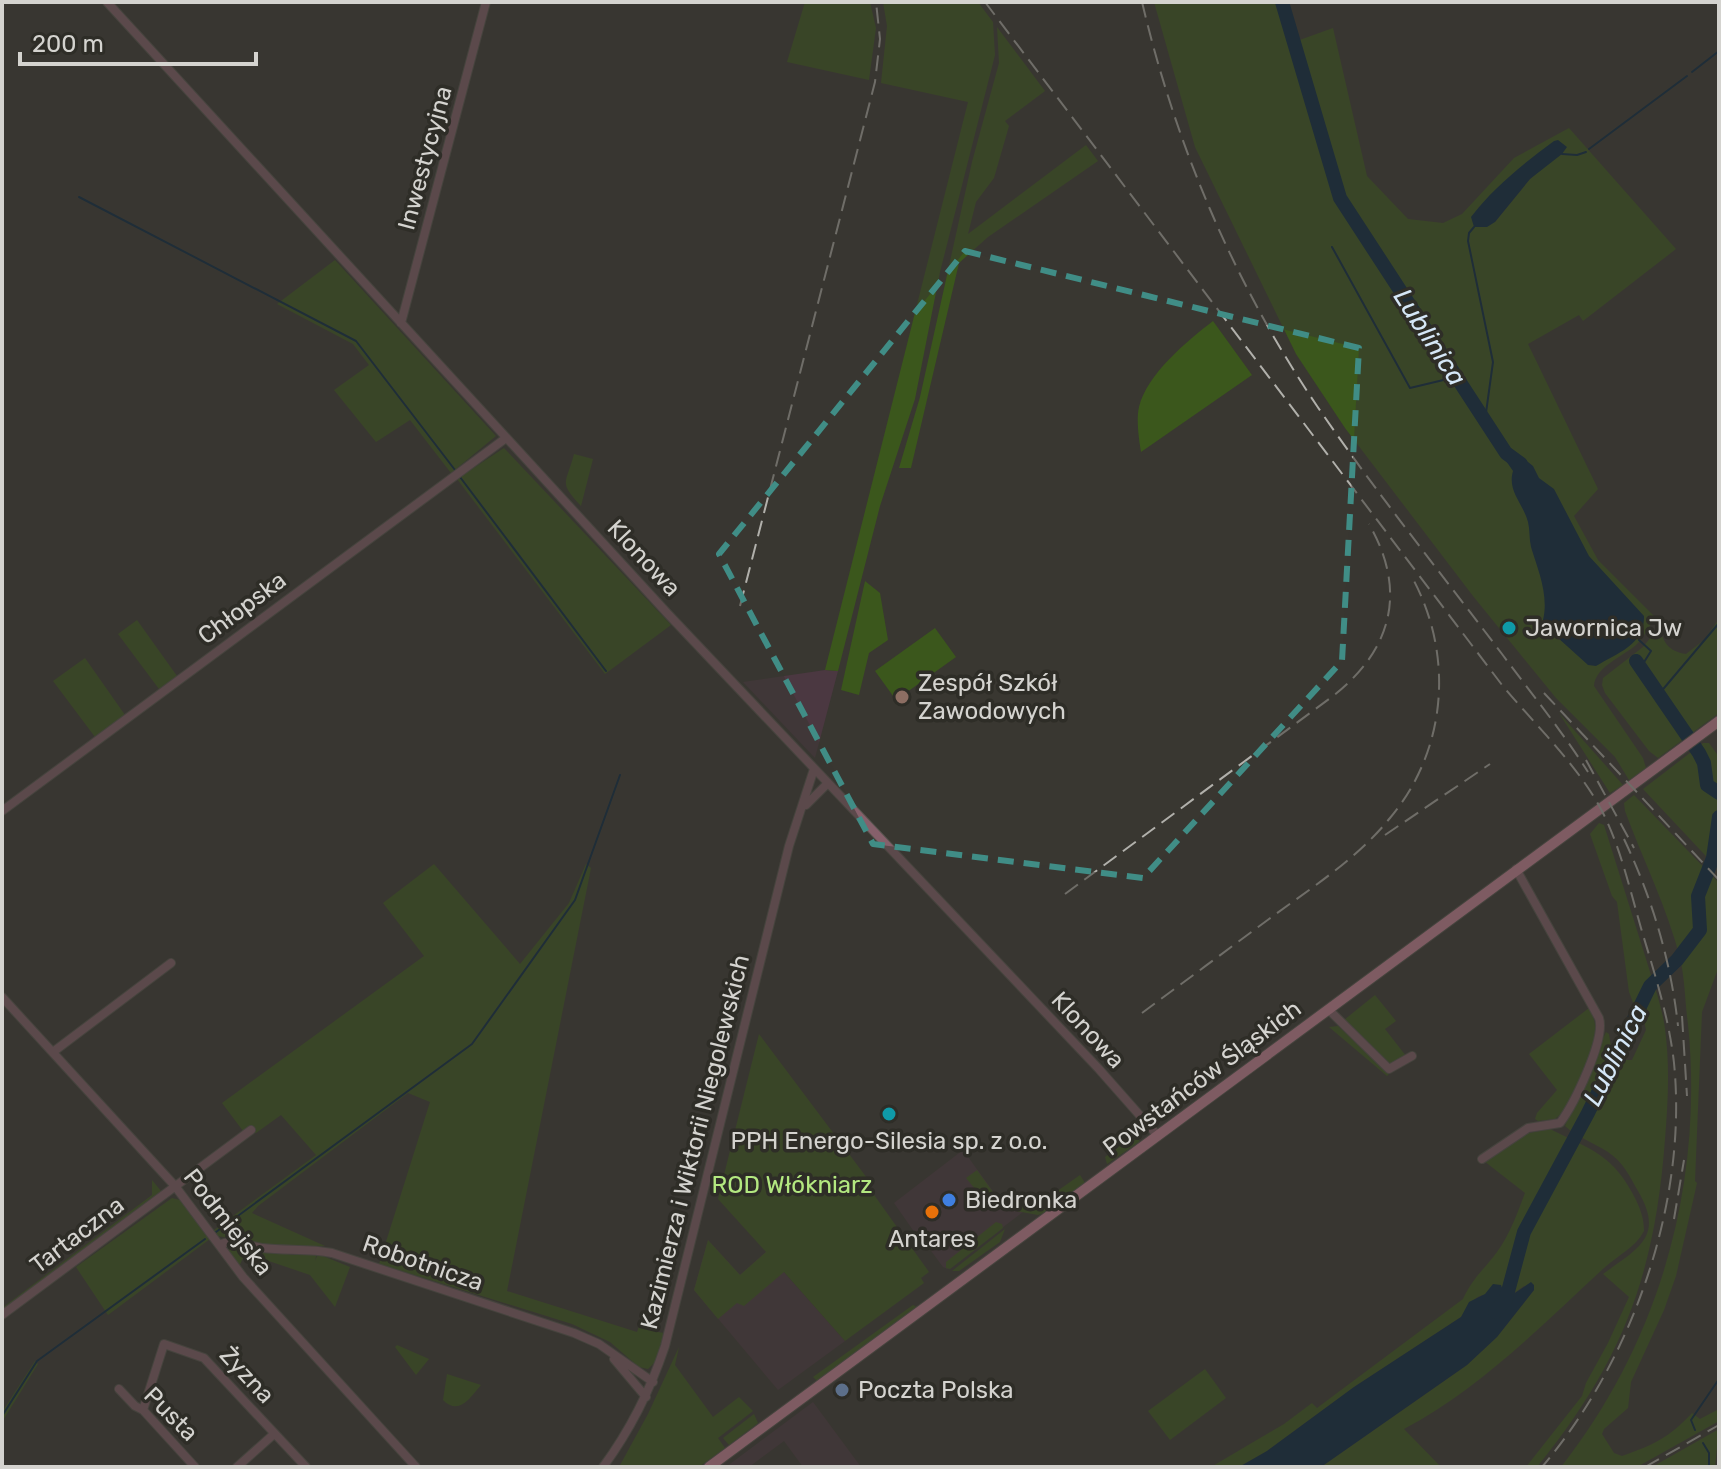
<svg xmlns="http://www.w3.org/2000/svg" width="1721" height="1469" viewBox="0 0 1721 1469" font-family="Rubik,sans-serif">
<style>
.commercial{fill:#4b3841}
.green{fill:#3b571c;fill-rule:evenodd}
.water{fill:#002340}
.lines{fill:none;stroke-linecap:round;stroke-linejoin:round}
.stream{stroke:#002340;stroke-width:2}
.river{stroke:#002340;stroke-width:14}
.minor-casing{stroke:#55534d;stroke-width:10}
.major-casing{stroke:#55534d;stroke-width:12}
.minor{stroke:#86606b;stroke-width:8}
.major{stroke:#d3879d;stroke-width:10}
.rail{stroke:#b1b0ab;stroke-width:2;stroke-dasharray:16 8;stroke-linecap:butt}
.marked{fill:none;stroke:#408d86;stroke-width:6;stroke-dasharray:16 10;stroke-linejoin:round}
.culture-dot{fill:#0f9aa8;stroke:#2e2d27;stroke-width:3}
.education-dot{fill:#8d6e63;stroke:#2e2d27;stroke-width:3}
.shop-dot{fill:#3f7fe0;stroke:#2e2d27;stroke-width:3}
.food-dot{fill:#e8710a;stroke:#2e2d27;stroke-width:3}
.service-dot{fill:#5c6f8a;stroke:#2e2d27;stroke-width:3}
.labels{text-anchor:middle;stroke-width:7;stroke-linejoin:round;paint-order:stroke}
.street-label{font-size:24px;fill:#d4d3cf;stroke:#2e2d27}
.poi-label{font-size:24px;fill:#d4d3cf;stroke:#2e2d27;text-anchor:start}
.park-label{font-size:24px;fill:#b3e880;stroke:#2e2d27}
.water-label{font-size:26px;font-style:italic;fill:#d5e7f7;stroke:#2e2d27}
</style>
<rect width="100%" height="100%" fill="#393731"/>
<!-- commercial -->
<path class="commercial" d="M825,670L838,671L815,758L743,682Z
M963,1150L1005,1208L1023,1212L948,1269L943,1267L926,1244L922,1243L894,1203Z
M708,1240L740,1275L766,1252L845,1341L778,1390L694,1290Z
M813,1402L861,1467H803L784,1441L749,1467H726Z"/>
<!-- green -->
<path class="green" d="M805,2H870L876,28L869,80L787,62Z
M883,2H978L993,22L995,55L940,272L915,399L880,506L838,671L825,670L968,102L881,83L887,26Z
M1154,2H1282L1294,42L1333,28L1367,176L1408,219L1443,223L1462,214L1514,158L1569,128L1676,249L1583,321L1579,315L1528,344L1598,489L1574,516L1598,560L1655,617C1649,627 1644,637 1636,645C1622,657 1595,667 1594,686L1643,758L1646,768L1629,780L1615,757L1556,698L1473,596L1345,428L1296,354L1195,147ZM1547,164L1530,179L1495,222L1478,208L1492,195Z
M997,27L1045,91L1005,121L1009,126L994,178L976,202L968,234L1086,145L1098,161L988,237L959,263L911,468H899L920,397L972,162L999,63Z
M335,260L496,436L451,473L410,420L376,442L334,390L369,365L353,344L277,304Z
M1213,321L1252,375L1141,452C1139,439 1136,420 1139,407C1147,374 1187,341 1213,321Z
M504,448L671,625L605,674L457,479Z
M574,454L593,459L581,506C558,481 566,485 574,454Z
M865,581L880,593L888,640L869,653L859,695L841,690Z
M1719,619V713L1658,758L1649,751L1605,693L1602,685L1603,678L1643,647L1659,627C1664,643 1668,651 1686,654L1704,640Z
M137,620L177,676L159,689L118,634Z
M935,628L956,657L896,700L875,671Z
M85,658L125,715L95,737L53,681Z
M1559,713L1623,785L1610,793Z
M1703,743H1709L1719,757V870L1643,789Z
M1634,795L1719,883V966L1702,1012L1695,1181L1697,1183L1676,1276L1664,1310L1631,1382L1628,1408L1604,1429L1602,1434L1614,1453L1622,1456C1653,1445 1669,1438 1692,1413L1700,1419L1719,1409V1421L1637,1467H1561C1660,1341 1704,1183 1688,1024C1685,1003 1685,979 1680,958C1667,907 1643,860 1625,811L1624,803Z
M1599,823L1604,825C1618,870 1632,914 1646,959C1653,982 1662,1006 1665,1029C1670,1066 1668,1102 1665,1139C1655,1274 1623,1361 1537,1467H1526L1582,1396L1586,1383L1608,1343L1629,1297L1603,1274C1638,1248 1665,1237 1638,1191C1629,1175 1623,1162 1608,1152C1594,1143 1577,1137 1565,1126L1606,1032L1609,1034L1612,1054L1624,1060H1632L1646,1030L1644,1021L1636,1010L1629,992L1617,902L1612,896L1590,834Z
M434,864L520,964L569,903L586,864L591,868L507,1291L637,1332L641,1320L659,1326L658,1332L664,1333L657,1360L648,1369L639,1367L610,1342L572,1324L379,1264L430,1102L408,1093L258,1206L252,1213L325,1246L292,1248L217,1236L214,1230L316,1155L281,1115L256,1133L243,1131L222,1103L424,956L383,903Z
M1375,995L1396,1021L1385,1029L1406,1056L1392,1065L1344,1020Z
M1589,1008C1592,1014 1595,1020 1595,1027C1596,1047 1572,1108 1555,1119L1538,1121L1535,1119L1537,1113L1557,1090L1529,1054Z
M1338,1026L1389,1074L1387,1076L1329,1027Z
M759,1034L870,1182L867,1185L929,1272L921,1278L924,1283L845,1341L784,1272L744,1306L737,1303L718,1319L694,1290L708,1240L740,1275L766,1252L718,1199Z
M1136,1120L1142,1130L1139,1142L1107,1164L1105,1157L1135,1135Z
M1550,1129C1592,1150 1614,1155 1636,1200C1641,1211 1644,1219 1644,1231C1635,1248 1618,1255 1604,1268C1541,1326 1481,1388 1404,1429L1441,1467H1321L1467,1365L1497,1337L1534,1290L1524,1286L1506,1299L1503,1295C1474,1293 1477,1296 1461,1317L1354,1387L1267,1451L1239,1467H1211L1284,1424L1312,1403L1317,1408L1463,1299C1474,1276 1483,1271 1497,1252C1510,1234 1517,1214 1525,1193L1484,1161L1524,1134Z
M977,1170L998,1199L1004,1197L1011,1207L1033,1204L1036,1206L1080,1175L1085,1183L1044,1213L1038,1215L989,1206L966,1178Z
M152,1180L161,1191L2,1312V1308L152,1195Z
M172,1198L180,1200L210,1239L108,1315L76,1267Z
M996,1222L1002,1224L1003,1228L950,1269L946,1268V1262Z
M1005,1229L1000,1242L959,1271H952Z
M231,1245L293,1255L317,1252L315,1261L318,1254L350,1267L335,1307L310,1275L245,1253L239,1267L228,1252Z
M913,1305L917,1307L817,1381L813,1377Z
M397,1345L429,1359L416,1375L395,1347Z
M679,1347L675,1365L713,1417L739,1397L753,1411L718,1438L725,1448L699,1467H619L648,1414Z
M35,1361L38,1364L2,1422V1412Z
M1205,1369L1226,1398L1170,1440L1148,1411Z
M447,1374L481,1385C470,1398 459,1416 443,1400Z
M754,1414L758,1423L729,1445L723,1438Z
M1719,1429L1715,1467H1652Z"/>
<!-- water -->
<path class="water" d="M1558,140L1567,147L1562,154L1530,179L1495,222L1487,227H1474L1471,217C1493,188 1524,163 1554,141Z
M1506,453L1523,458L1533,466L1539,478L1554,489L1589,556L1644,616C1645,644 1618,653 1596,666L1588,665L1547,628L1543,620C1549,595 1538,570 1531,547C1529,539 1530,530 1528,522C1523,503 1507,491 1513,471L1504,458Z
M1531,1282L1534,1285V1290L1497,1337L1467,1365L1321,1467H1239L1267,1451L1354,1387L1461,1317L1469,1302L1485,1294L1493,1284L1501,1285L1506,1299Z"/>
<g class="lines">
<!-- stream -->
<path class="stream" d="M1692,72L1719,51
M1589,149L1687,76
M1562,154L1577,155L1586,152
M79,197L356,341L455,470
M1474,227L1469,233L1468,241L1493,362L1485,420
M1332,247L1410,388L1456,377
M460,477L606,671
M1639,640L1651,651L1641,667
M1659,694L1719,623
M216,1232L472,1044L575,900L620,775
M2,1416L37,1361L205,1239
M1695,1430L1691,1420L1719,1379
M1703,1443L1709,1453V1467"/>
<!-- river -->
<path class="river" d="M1282,2L1340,198L1506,453L1521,464
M1636,661L1699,753L1704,763L1707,785L1719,793
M1495,1312L1506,1299L1524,1232L1588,1113L1650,986L1677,960L1700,930L1698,896L1713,858L1719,817"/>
<!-- minor casing -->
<g class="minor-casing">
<path id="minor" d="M107,2L668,614L1098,1068L1158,1136
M401,323L486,2
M806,805L828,783
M2,811L506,438
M2,997L175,1186L243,1277L416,1467
M1328,1009L1389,1069L1412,1056
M53,1052L171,963
M1482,1159L1528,1128L1560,1123C1574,1104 1606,1039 1599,1018L1516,869
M219,1245C233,1238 247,1246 262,1248C286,1251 310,1248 332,1253L574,1333L599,1344L653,1382
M2,1315L251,1130
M614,1359L646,1397
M119,1389L135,1406L143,1410L195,1467
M143,1410L164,1344L204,1358L306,1467
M237,1467L274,1434
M603,1467C631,1429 650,1391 665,1346L789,846L814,769"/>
</g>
<!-- major casing -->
<g class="major-casing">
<path id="major" d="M709,1467L1719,721"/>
</g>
<!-- minor -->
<use href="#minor" class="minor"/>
<!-- major -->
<use href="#major" class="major"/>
<!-- rail -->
<path class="rail" d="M985,2L1502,685C1536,726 1579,766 1603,813C1621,849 1630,890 1641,928C1654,972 1669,1017 1674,1063C1688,1203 1632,1361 1542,1467
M1142,2C1176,146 1234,283 1317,406C1375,491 1440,572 1502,654C1531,693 1562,731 1588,772
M740,606L875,82L880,39L876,2
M1544,693L1719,880
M1586,760L1634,848
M1385,835L1490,764
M1624,839C1652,898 1671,961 1678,1026
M1065,894L1333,696C1393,649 1407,590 1369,524
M1142,1013C1184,982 1227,950 1269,919C1311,888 1357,859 1390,818C1447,750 1454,656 1413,579
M1682,1016L1687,1096
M1674,1219L1684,1160
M1645,1467L1719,1425"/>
</g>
<!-- marked area -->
<path d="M0 0H1721V1469H0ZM965,251L1359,348L1342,661L1143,878L873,844L719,554Z" fill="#393731" fill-opacity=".55" fill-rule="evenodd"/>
<path class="marked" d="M965,251L1359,348L1342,661L1143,878L873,844L719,554Z"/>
<!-- markers -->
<g class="culture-dot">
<circle cx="1509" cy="628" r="8"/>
<circle cx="889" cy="1114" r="8"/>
</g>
<circle class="education-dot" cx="902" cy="697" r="8"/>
<circle class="shop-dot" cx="949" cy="1200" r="8"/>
<circle class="food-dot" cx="932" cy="1212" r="8"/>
<circle class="service-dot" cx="842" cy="1390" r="8"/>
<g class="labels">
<!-- street labels -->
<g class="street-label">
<text transform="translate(425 158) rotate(-75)" y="8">Inwestycyjna</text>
<text transform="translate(644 558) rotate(47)" y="8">Klonowa</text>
<text transform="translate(242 608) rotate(-37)" y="8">Chłopska</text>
<text transform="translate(1088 1030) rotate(47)" y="8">Klonowa</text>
<text transform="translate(1202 1078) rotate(-37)" y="8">Powstańców Śląskich</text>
<text transform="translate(695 1142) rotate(-76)" y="8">Kazimierza i Wiktorii Niegolewskich</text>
<text transform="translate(228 1222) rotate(52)" y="8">Podmiejska</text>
<text transform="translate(77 1235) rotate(-37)" y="8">Tartaczna</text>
<text transform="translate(423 1263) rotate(19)" y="8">Robotnicza</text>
<text transform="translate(247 1375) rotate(47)" y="8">Żyzna</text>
<text transform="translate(171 1414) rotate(45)" y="8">Pusta</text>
</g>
<!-- poi labels -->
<g class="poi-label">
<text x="1525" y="636">Jawornica Jw</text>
<text x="918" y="691">Zespół Szkół<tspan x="918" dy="28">Zawodowych</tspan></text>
<text x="889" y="1149" text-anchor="middle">PPH Energo-Silesia sp. z o.o.</text>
<text x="965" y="1208">Biedronka</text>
<text x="932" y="1247" text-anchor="middle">Antares</text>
<text x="858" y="1398">Poczta Polska</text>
</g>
<!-- park labels -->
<g class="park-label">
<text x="792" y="1193">ROD Włókniarz</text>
</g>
<!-- water labels -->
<g class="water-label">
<text transform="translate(1430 337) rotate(57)" y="9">Lublinica</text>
<text transform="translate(1615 1055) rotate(-63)" y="9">Lublinica</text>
</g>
</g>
<!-- border -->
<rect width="1721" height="1469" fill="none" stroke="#d4d3cf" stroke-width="8"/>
<!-- scale -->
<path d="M20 52v12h236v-12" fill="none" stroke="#d4d3cf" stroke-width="4"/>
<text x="32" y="52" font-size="24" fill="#d4d3cf" stroke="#2e2d27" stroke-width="6" paint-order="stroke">200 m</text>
</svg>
